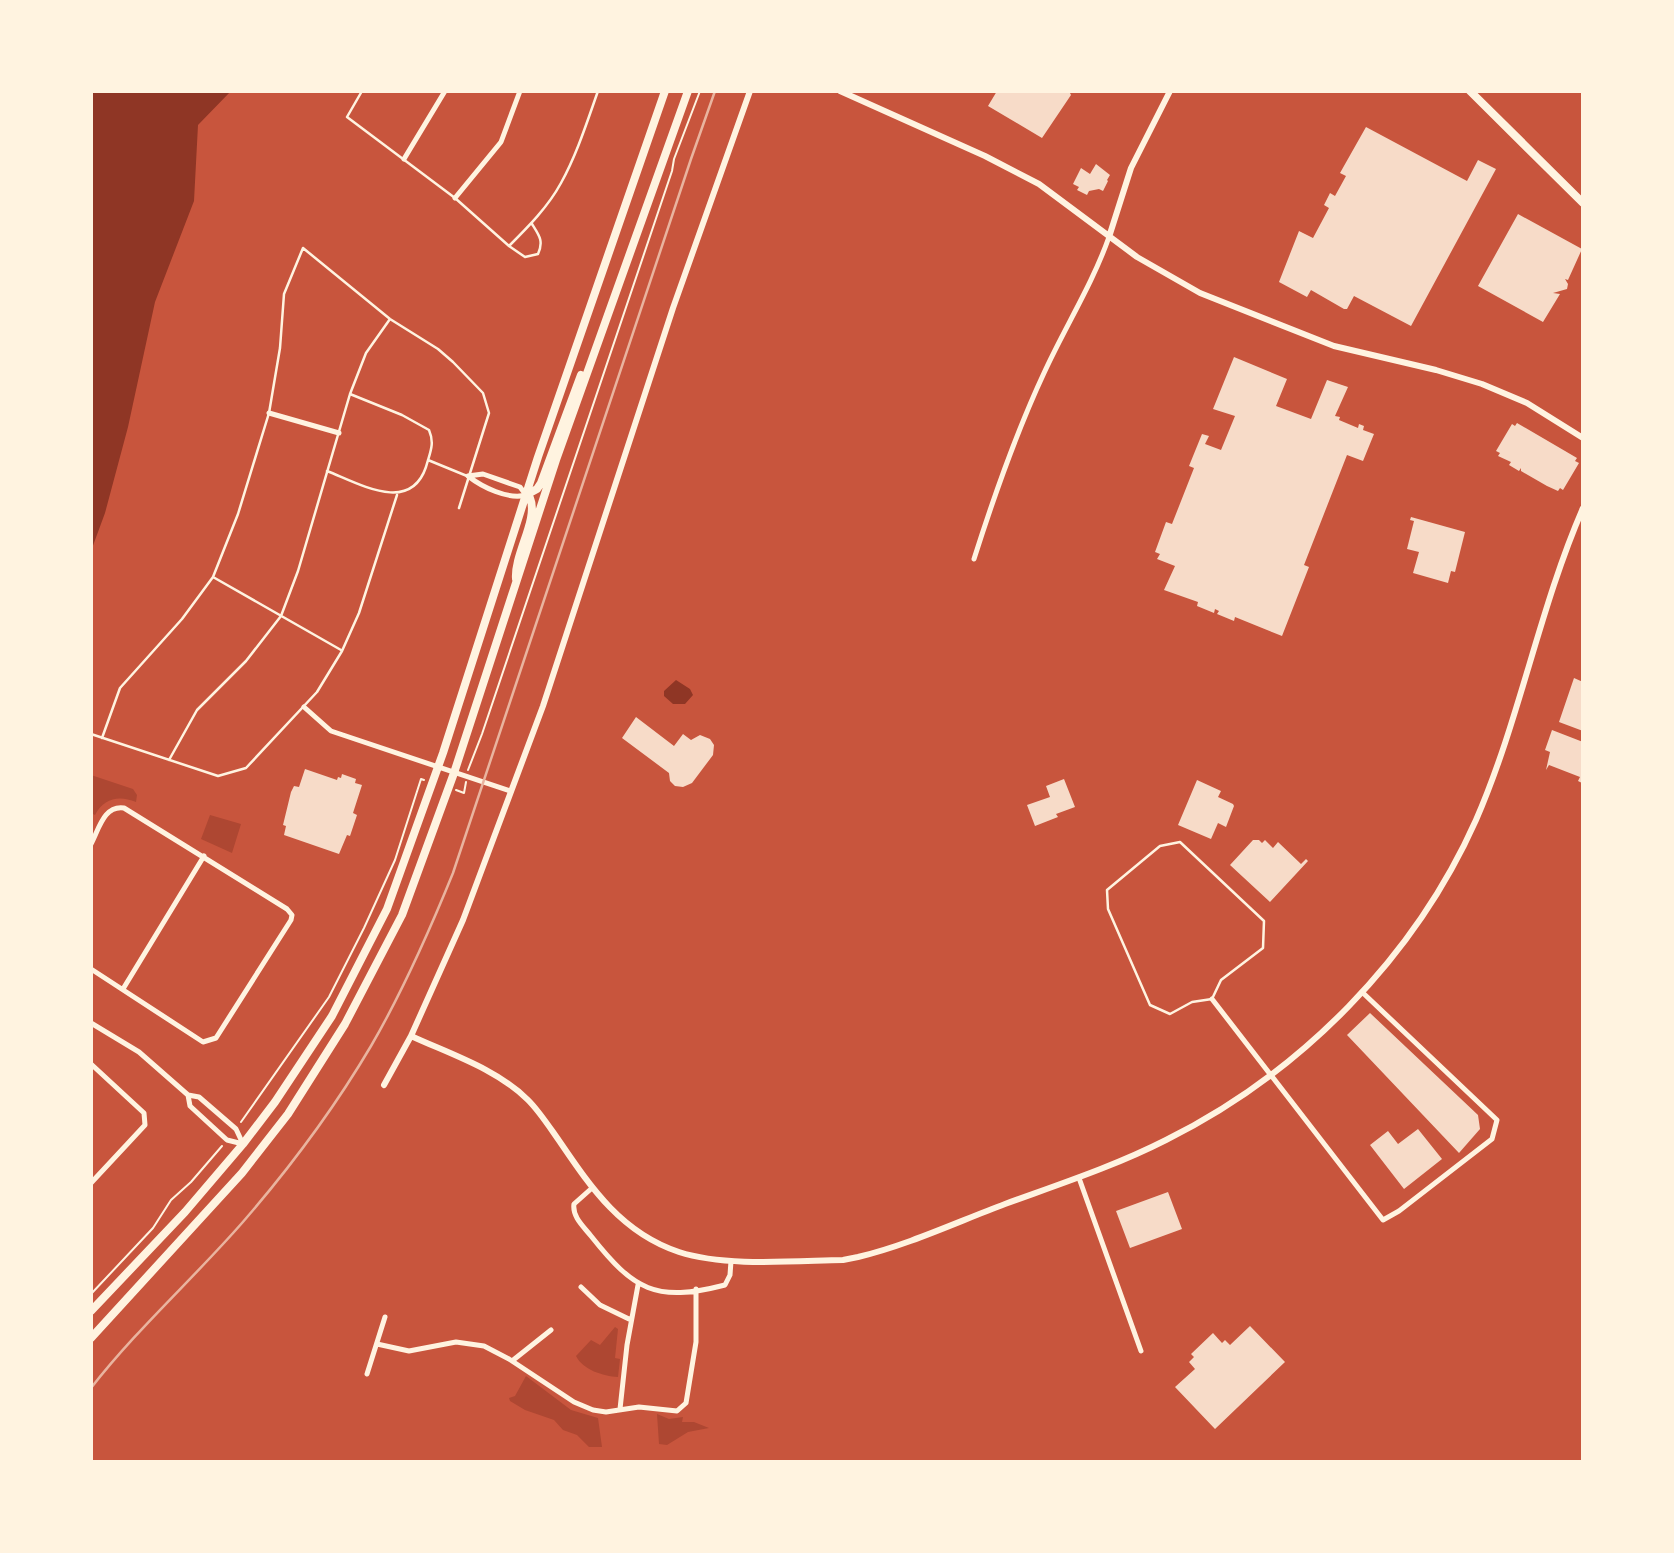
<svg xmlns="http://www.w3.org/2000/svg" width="1674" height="1553" viewBox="0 0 1674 1553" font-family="'Work Sans',sans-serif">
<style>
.green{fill:#ae4732}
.water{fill:#8f3625}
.building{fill:#f7dbc8}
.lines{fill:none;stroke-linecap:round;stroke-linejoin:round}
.path{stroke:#fff3e0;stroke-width:2}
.service{stroke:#fff3e0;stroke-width:2.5}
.minor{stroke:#fff3e0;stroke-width:5}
.tertiary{stroke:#fff3e0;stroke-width:6}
.primary{stroke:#fff3e0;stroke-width:8}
.rail{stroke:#e9b49f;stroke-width:2.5}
</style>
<rect width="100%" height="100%" fill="#c8553d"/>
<!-- green -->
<path class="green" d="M91,775L133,789L137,795L136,802C119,795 104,798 95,815L91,813Z
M210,815L241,824L232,853L201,839Z
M615,1327L618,1329L615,1358L620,1359L618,1377C603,1376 583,1370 576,1356L591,1340L600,1345Z
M526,1376L571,1410L598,1418L602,1447H589L577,1435L563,1430L554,1420L525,1410L510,1401L509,1398L515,1396Z
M657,1414L669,1419L683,1417L682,1422H694L709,1428L688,1432L667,1445L659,1444Z"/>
<!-- water -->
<path class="water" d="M91,91H231L198,125L194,201L155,302L128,427L105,513L91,551Z
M676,680L690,689L693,695L685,704H673L664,696V691Z"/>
<!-- building -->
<path class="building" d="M997,91H1069L1071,95L1042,138L988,106Z
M1366,127L1467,181L1478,160L1496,169L1411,326L1354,296L1347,309H1344L1311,290L1307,297L1279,282L1299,231L1313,238L1329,208L1324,205L1330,193L1335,196L1346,176L1340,173Z
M1096,164L1110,175L1107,180L1108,181L1103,191L1099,189L1089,191L1087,195L1077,190L1079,187L1073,184L1081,168L1090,174Z
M1518,214L1582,249L1568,280L1565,279L1568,284L1567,289L1553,293L1560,294L1543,322L1478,286Z
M1234,357L1287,379L1276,406L1311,419L1327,380L1348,387L1335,416L1340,417L1339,420L1358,428L1359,424L1364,426L1363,430L1374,434L1363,461L1347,455L1304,565L1309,567L1282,636L1235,617L1234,621L1217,614L1219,611L1215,609L1214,613L1197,606L1198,602L1164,590L1175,566L1157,559L1160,554L1155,552L1166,522L1172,524L1194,468L1189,466L1202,434L1209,436L1205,444L1221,450L1235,416L1213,409Z
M1517,423L1577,458L1575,461L1579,463L1563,490L1560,488L1558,491L1547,486L1521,471V468L1519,471L1509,465L1511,462L1498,456L1500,453L1496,451L1512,424L1515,426Z
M1411,517L1465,532L1455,572L1451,571L1448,583L1413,573L1419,552L1407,549L1414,521L1410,520Z
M1574,678L1583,682V731L1559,722Z
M636,717L674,746L683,734L691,740L700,735L710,739L714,745L713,755L692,783L683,787L675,786L670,781L669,773L622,738Z
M1552,730L1583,742L1582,783L1578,781L1580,777L1549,765L1546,770L1550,752L1545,750Z
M305,769L337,780L338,777L341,778L342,774L356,779L355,783L362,785L353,813L357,815L350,836L347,835L339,854L284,835L286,826L283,825L291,792L294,786L299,787Z
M1064,779L1075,807L1056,814L1058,817L1035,826L1027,805L1050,797L1046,786Z
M1197,780L1221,791L1218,797L1233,804L1234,806L1226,827L1218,823L1211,839L1178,825Z
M1253,840H1259L1262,843L1265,840L1273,848L1278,842L1301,864L1306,859L1308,861L1270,902L1230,865Z
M1370,1013L1478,1115L1480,1129L1459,1153L1347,1035Z
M1418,1129L1442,1159L1404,1189L1370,1145L1388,1131L1398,1144Z
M1168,1192L1182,1229L1130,1248L1116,1211Z
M1250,1326L1285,1362L1215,1429L1175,1387L1195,1369L1189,1362L1194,1357L1191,1354L1213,1333L1222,1343L1225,1340L1230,1345Z"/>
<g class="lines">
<!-- path -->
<path class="path" d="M468,770L482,734L672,171L674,159L700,91
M456,790L464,793L466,782
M241,1122L329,997L364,928L395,860L421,779L424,780
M91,1294L153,1228L171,1200L191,1182L222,1146"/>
<!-- service -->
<path class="service" d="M362,91L347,117L455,198L509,246L525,257L538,254C544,241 539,235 532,224
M509,246C528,227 548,207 561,183C577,154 587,122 598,91
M428,460L467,476
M327,471C360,484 410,514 426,467C430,452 435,444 429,430L402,415L350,394
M213,577L341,650
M91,734L218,776L246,768L317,692L342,651L359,613L397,495
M102,738L120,688L182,619L213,577L238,514L269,413L280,348L284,294L303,248L390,319L438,349L453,362L483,393L489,413L459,508
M169,760L197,710L246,661L281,616L298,571L350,394L366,353L390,319
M1180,842L1264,921L1263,948L1221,980L1212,999L1192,1002L1170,1014L1150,1005L1108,909L1107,890L1160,846Z"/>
<!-- minor -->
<path class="minor" d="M404,159L445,91
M455,198L501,142L520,91
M269,413L339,433
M483,474L520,487L526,495C508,500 482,487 468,476Z
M974,559C994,496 1016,433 1044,373C1065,327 1092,285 1109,237
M304,707L331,731L510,791
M91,844C99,829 104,805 124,808L287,909L292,915L291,920L216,1038L203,1042L91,969
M123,989L204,856
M1212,999L1383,1220L1399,1211L1492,1139L1497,1120L1362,992
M91,1023L139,1052L188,1095L199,1097L236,1129L243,1144
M91,1064L144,1113L145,1125L91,1183
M188,1095L190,1106L227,1140L243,1144
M1079,1178L1141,1351
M592,1188L574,1204C572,1217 584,1227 591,1236C634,1290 655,1303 725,1285L730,1275L731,1261
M581,1287L600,1305L631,1320
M377,1344L409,1351L456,1342L484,1346L509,1359L574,1402L593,1410L606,1412L639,1407L677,1411L686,1403L696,1342V1289
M512,1361L551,1330
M367,1374L385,1317
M620,1409L627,1345L638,1285"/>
<!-- tertiary -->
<path class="tertiary" d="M840,91L985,156L1039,184L1137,257L1200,293L1334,346L1436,370L1482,384L1527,403L1583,438
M1109,237L1131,168L1170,91
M411,1036C450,1054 497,1069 528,1100C540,1112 550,1128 560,1142C592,1189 622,1233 679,1252C725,1267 793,1261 843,1260L858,1257C908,1245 957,1222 1005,1204C1060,1184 1115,1166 1166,1140C1301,1073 1415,957 1476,820C1520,719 1539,609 1583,508
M384,1085L411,1036L463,920L543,706L673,308L750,91"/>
<!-- primary -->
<path class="primary" d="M1470,91L1583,203
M516,579C514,554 539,519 530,498L526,495L537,489L541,483L581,375
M91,1311L185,1212L243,1144L275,1102L332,1016L387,909L443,753L538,457L665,91
M91,1338L242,1173L288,1114L345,1024L402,915L454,773L556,460L688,91"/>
<!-- rail -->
<path class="rail" d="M91,1388C137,1329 193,1279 242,1223C288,1170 335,1107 371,1046C403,991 429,932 453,873L691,159L715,91"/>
</g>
<!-- border -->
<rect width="1674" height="1553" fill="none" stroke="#fff3e0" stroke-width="186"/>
</svg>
